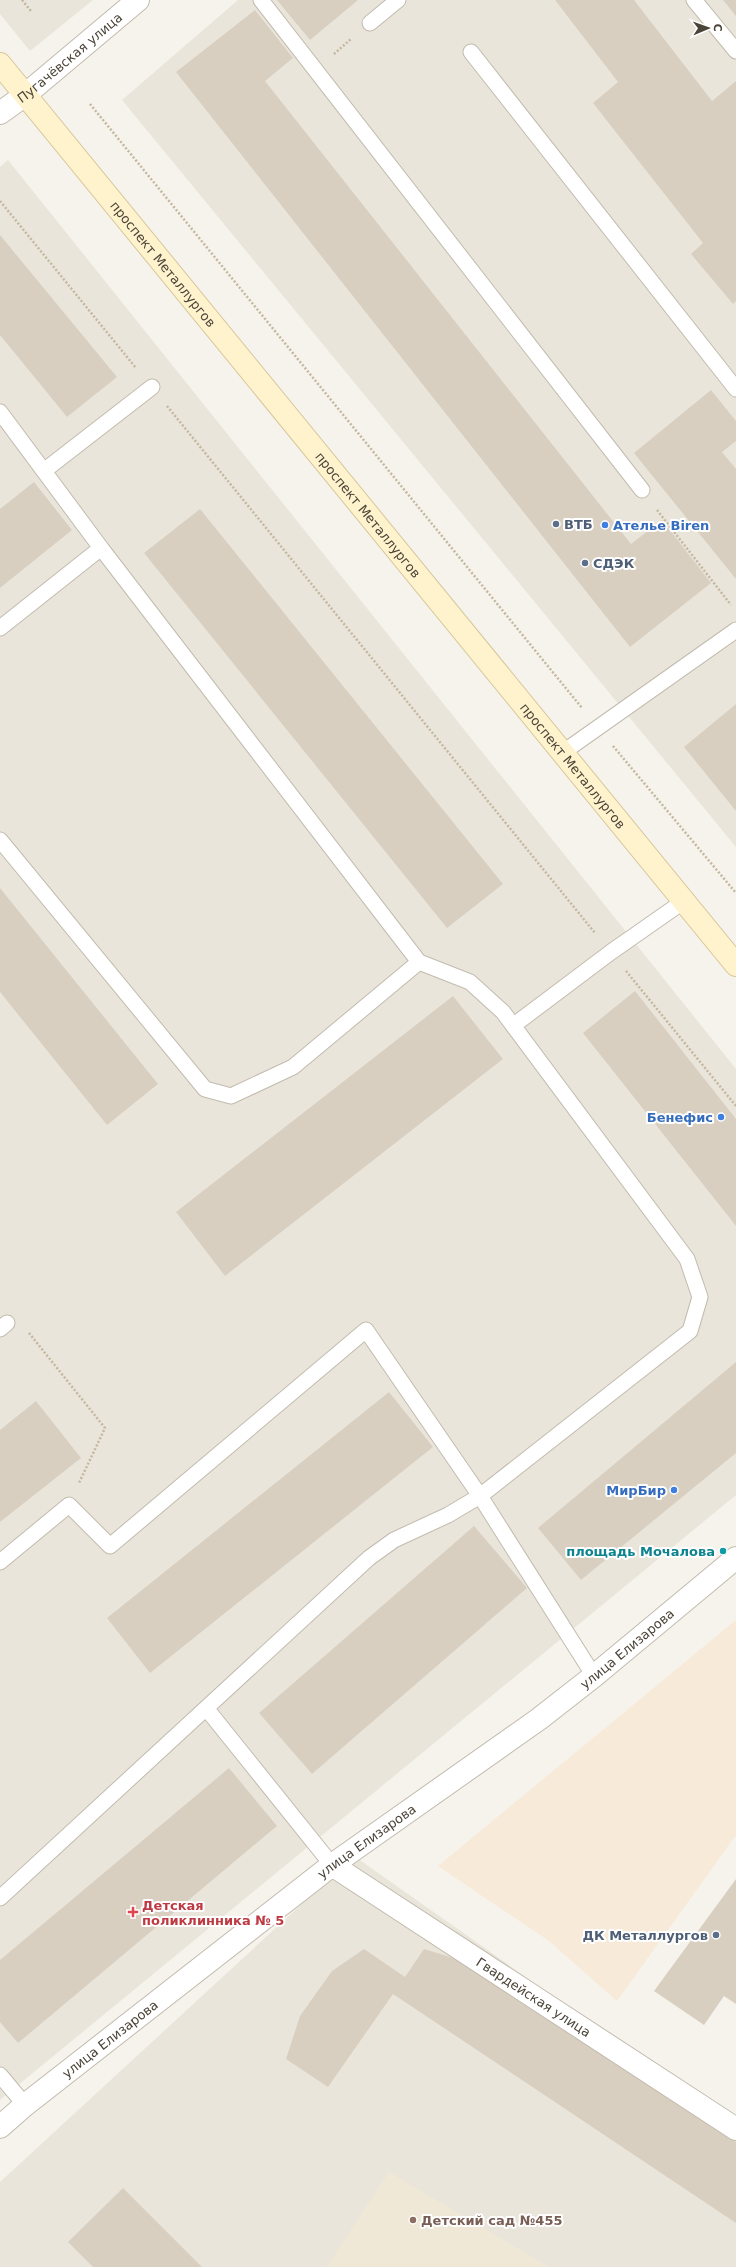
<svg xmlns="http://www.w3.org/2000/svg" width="736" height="2267" viewBox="0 0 736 2267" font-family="'DejaVu Sans',sans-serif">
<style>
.residential{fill:#eae5da}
.commercial{fill:#f7ead8}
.education{fill:#efe8d6}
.building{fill:#d8cfc1}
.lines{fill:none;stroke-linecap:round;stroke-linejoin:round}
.lane-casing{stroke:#c2bbae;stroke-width:17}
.street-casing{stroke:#c2bbae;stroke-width:24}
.secondary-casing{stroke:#d6c79b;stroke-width:24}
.path{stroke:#c4b79f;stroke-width:2.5;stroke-dasharray:2 2;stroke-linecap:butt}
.lane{stroke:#fff;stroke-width:15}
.street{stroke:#fff;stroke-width:22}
.secondary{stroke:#fff3cd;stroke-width:22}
.service-dot{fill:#5c6f8a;stroke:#fff;stroke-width:1.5}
.shop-dot{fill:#3f7fe0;stroke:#fff;stroke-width:1.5}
.culture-dot{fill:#0f9aa8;stroke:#fff;stroke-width:1.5}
.health-dot{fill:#e0444e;stroke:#fff;stroke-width:1.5}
.education-dot{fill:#8d6e63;stroke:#fff;stroke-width:1.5}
.labels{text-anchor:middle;stroke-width:4;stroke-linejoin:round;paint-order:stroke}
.street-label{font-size:13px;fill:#4b4439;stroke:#fff}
.service-label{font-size:13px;font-weight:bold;fill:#4e5e75;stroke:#fff;text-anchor:start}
.shop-label{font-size:13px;font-weight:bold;fill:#366cbe;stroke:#fff;text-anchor:end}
.culture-label{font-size:13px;font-weight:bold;fill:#0d838f;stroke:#fff;text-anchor:end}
.health-label{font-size:13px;font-weight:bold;fill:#be3a42;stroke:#fff;text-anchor:start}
.education-label{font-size:13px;font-weight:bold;fill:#785e54;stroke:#fff;text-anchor:start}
</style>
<rect width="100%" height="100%" fill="#f6f3ec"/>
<!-- residential -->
<path class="residential" d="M0,0H93L30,51L0,14Z
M238,0H736V847L122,100Z
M8,160L736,1069V1495L0,2100V167Z
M354,1856L736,2125V2267H0V2182Z"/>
<!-- commercial -->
<path class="commercial" d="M736,1620V1835L617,2001L549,1941L438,1866Z"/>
<!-- education -->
<path class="education" d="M389,2172L549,2267H327Z"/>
<!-- building -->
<path class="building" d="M277,0H358L310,40Z
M555,0H634L712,101L736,81V301L733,304L691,254L703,243L593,103L618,82Z
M723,0H736V16Z
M255,10L293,58L265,81L631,544L662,520L711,583L630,647L176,72Z
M0,235L117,377L67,417L0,335Z
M711,390L736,421V441L722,452L736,469V579L634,453Z
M34,482L72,530L0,588V509Z
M200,509L503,884L447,928L144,553Z
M736,704V811L684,747Z
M0,888L158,1084L107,1125L0,992Z
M635,991L736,1119V1226L583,1033Z
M453,996L503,1059L225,1276L176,1212Z
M736,1362V1453L581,1580L538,1528Z
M389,1392L433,1447L150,1673L107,1618Z
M36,1401L81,1458L0,1522V1430Z
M474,1526L527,1588L312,1774L259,1713Z
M229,1768L277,1826L18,2043L0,2022V1960Z
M736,1879V2004L724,1996L704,2025L654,1991Z
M364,1949L405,1977L424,1949L466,1962L736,2142V2223L393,1994L328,2087L286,2059L300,2016L332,1971Z
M123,2188L202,2267H93L68,2242Z"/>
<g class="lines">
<!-- lane casing -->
<g class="lane-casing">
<path id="lane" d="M261,0L642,490
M694,0L736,51
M370,23L398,0
M471,52L736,389
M0,412L101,548L0,628
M45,470L152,387
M562,753L736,630
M0,840L205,1089L231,1096L293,1067L419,962
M514,1025L611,952L684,901
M0,1329L7,1323
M0,1562L69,1505L110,1546L366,1330L480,1496L594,1676
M206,1708L332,1865
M0,1898L369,1558L394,1540L448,1515L480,1496L690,1331L700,1297L687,1259L503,1012L470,982L419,962L101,548
M0,2075L25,2105"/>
</g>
<!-- street casing -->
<g class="street-casing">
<g id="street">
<path id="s1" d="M0,113L25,95L138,0"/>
<path id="s2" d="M332,1865L736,2129"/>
<path id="s3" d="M0,2127L25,2105L332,1865L539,1719L594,1676L736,1558"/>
</g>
</g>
<!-- secondary casing -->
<g class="secondary-casing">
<g id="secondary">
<path id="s4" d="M0,64L736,965"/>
</g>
</g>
<!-- path -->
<path class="path" d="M22,0L31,11
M334,54L351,39
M90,104L582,708
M0,201L136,368
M167,406L595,933
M657,510L731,605
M613,746L736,893
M626,971L736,1106
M29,1333L105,1428L79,1483"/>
<!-- lane -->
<use href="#lane" class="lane"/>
<!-- street -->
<use href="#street" class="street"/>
<!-- secondary -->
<use href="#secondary" class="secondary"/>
</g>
<!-- markers -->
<g class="service-dot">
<circle cx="556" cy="524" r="4"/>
<circle cx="585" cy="563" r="4"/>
<circle cx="716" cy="1935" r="4"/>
</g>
<g class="shop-dot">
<circle cx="605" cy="525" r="4"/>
<circle cx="721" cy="1117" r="4"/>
<circle cx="674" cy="1490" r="4"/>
</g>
<circle class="culture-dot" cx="723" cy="1551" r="4"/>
<path class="health-dot" d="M131 1906h4v4h4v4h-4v4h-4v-4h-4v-4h4z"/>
<circle class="education-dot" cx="413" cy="2220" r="4"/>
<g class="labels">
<!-- street labels -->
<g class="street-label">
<text dy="5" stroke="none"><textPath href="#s1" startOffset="89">Пугачёвская улица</textPath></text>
<text dy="5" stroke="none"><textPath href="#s4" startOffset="258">проспект Металлургов</textPath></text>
<text dy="5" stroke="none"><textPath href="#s4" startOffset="582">проспект Металлургов</textPath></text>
<text dy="5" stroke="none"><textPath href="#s4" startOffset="906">проспект Металлургов</textPath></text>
<text dy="5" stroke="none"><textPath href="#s3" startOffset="789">улица Елизарова</textPath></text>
<text dy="5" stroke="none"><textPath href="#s3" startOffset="465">улица Елизарова</textPath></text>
<text dy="5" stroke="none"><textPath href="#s2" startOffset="241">Гвардейская улица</textPath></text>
<text dy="5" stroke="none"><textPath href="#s3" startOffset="141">улица Елизарова</textPath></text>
</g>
<!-- service labels -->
<g class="service-label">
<text x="564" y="529">ВТБ</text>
<text x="593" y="568">СДЭК</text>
<text x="708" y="1940" text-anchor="end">ДК Металлургов</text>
</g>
<!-- shop labels -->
<g class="shop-label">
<text x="613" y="530" text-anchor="start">Ателье Biren</text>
<text x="713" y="1122">Бенефис</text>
<text x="666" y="1495">МирБир</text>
</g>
<!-- culture labels -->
<g class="culture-label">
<text x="715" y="1556">площадь Мочалова</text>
</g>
<!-- health labels -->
<g class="health-label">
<text x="142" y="1910">Детская<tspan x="142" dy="15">поликлинника № 5</tspan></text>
</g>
<!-- education labels -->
<g class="education-label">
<text x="421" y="2225">Детский сад №455</text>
</g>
</g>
<!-- north arrow -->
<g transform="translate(708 28) rotate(88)" stroke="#ffffff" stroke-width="3" paint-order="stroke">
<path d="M0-3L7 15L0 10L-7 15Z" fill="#4b4439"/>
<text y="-6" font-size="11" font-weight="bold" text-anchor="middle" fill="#4b4439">С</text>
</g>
</svg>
